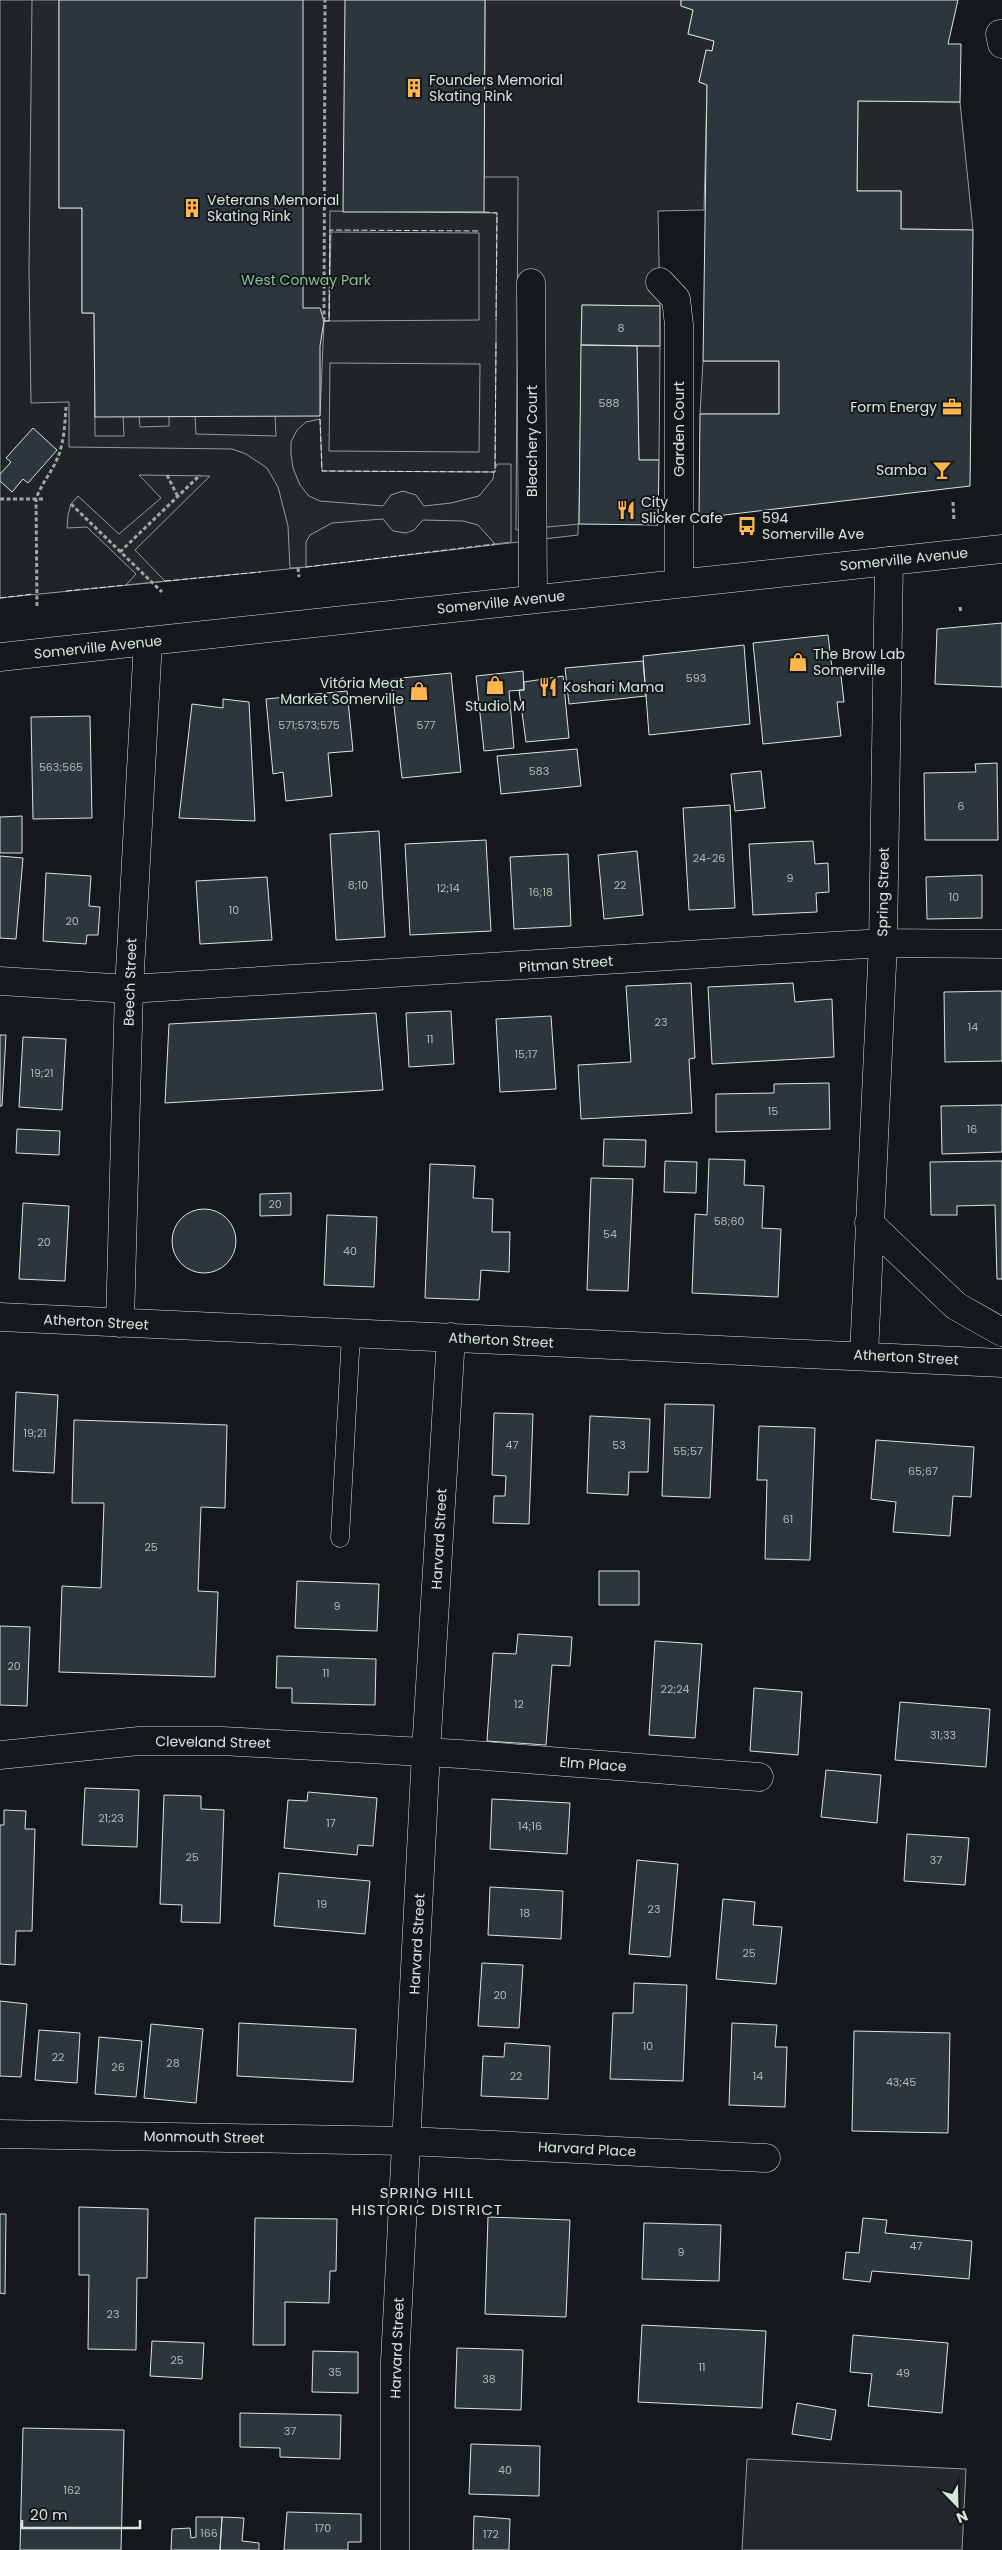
<svg xmlns="http://www.w3.org/2000/svg" width="1002" height="2550" viewBox="0 0 1002 2550" font-family="Poppins,sans-serif">
<style>
.green{fill:#202428;stroke:#939e99}
.parking{fill:#24282b;stroke:#939e99;fill-rule:evenodd}
.building{fill:#2c363c;stroke:#d8e6dc}
.lines{fill:none;stroke-linecap:round;stroke-linejoin:round}
.lane-casing{stroke:#d8e6dc;stroke-width:19}
.street-casing{stroke:#d8e6dc;stroke-width:29}
.primary-casing{stroke:#d8e6dc;stroke-width:29}
.path{stroke:#9da8a2;stroke-width:3;stroke-dasharray:4 2.5;stroke-linecap:butt}
.lane{stroke:#14181c;stroke-width:18}
.street{stroke:#14181c;stroke-width:28}
.primary{stroke:#14181c;stroke-width:28}
.fence{stroke:#d8e6dc;stroke-width:1;stroke-dasharray:6 2.5;stroke-linecap:butt}
.labels{text-anchor:middle;stroke-width:4;stroke-linejoin:round;paint-order:stroke}
.number-label{font-size:11px;fill:#adbab4}
.poi-label{font-size:14px;fill:#d8e6dc;stroke:#14181c;text-anchor:start}
.park-label{font-size:14px;fill:#8ac095;stroke:#14181c}
.street-label{font-size:14px;fill:#d8e6dc;stroke:#14181c}
.neighbourhood-label{font-size:15px;letter-spacing:1px;fill:#d8e6dc;stroke:#14181c}
</style>
<rect width="100%" height="100%" fill="#14181c"/>
<!-- green -->
<path class="green" d="M0,0H655L582,306L578,535L298,568L0,598Z"/>
<!-- parking -->
<path class="parking" d="M32,0H59V208H82V313H94L95,436H124L123,415L139,416L140,427L169,426V416H195L196,434L276,436L275,415H320L324,321H329L330,211L497,213L495,469L497,464H511V542L495,544L478,525L463,521L423,520L414,530L406,533L393,531L383,519L332,523L310,535L306,542V567L290,568L288,526L278,487L267,468L246,454L232,449L69,447V402L31,403L29,271ZM331,232L479,233V320L329,321ZM330,363L480,364L479,452L329,451ZM320,419L322,471L494,472L493,479L479,496L451,503L424,506L416,495L403,491L391,495L383,506L320,501L309,496L300,485L293,468L291,454V442L297,430L306,422Z
M485,0H681V6L693,10L688,34L714,41L712,51L707,50L699,82L707,85L704,210L658,211L660,306L582,305L579,524L516,530L518,177H484Z
M858,101L960,102L973,230L901,229V191H857Z
M637,346H660L659,460H639Z
M703,361H779V414H700Z
M139,475L210,476L135,550L165,581L126,585L136,574L87,527L67,528L68,515L71,504L78,496L119,534L161,498Z
M747,2459L966,2469L962,2550H742Z"/>
<!-- building -->
<path class="building" d="M59,0H303V308H320L324,321L320,346V416L95,417L94,313H82V208H59Z
M345,0H485L484,212H343Z
M681,0H958L948,44H961L960,102L858,101L857,191H901V229L973,230L970,486L699,518L700,414H779V361H703L707,85L699,82L706,50L712,51L714,41L688,34L693,10L681,6Z
M582,305L660,306V346L581,345Z
M581,345L637,346L639,460H659L658,525L579,524Z
M33,428L57,450L28,483L23,479L12,492L0,481V474L11,462L6,458Z
M1002,623V687L935,684L937,629Z
M828,635L832,668L840,667L844,702H837L841,736L763,744L753,643Z
M744,645L750,724L649,735L643,656Z
M643,661L646,696L569,704L565,668Z
M523,671L524,690L509,691L514,748L484,751L476,676Z
M451,673L461,772L402,778L391,679Z
M563,676L569,738L526,742L519,690H524V682Z
M347,691L353,751L328,753L332,796L286,801L283,772L273,774L266,699Z
M223,699L249,702L255,821L179,818L192,704L223,708Z
M90,716L92,818L33,819L31,717Z
M577,749L581,786L501,794L497,756Z
M997,763L998,840H925L924,773L976,772L975,764Z
M761,771L765,808L735,811L731,774Z
M730,805L735,908L689,910L683,808Z
M22,816V853H0V817Z
M379,831L385,937L336,940L330,834Z
M486,840L491,931L410,935L405,844Z
M813,841L815,864L828,863L829,892L816,893L817,912L753,915L749,844Z
M637,851L643,915L604,919L598,855Z
M568,854L571,926L514,929L510,857Z
M0,856L23,858L16,939L0,938Z
M46,873L91,876L89,906L100,907L98,935H87L86,944L43,941Z
M982,875V918L927,919L926,877Z
M267,877L272,940L200,944L196,881Z
M691,983L695,1058L689,1059L692,1113L581,1119L578,1065L631,1062L626,986Z
M793,983L795,1002L832,999L834,1057L712,1064L708,987Z
M1002,991V1061L945,1062L944,992Z
M451,1011L454,1064L409,1067L406,1013Z
M376,1013L383,1090L165,1103L169,1024Z
M551,1016L556,1089L500,1092L496,1019Z
M0,1035H6L2,1106H0Z
M23,1037L66,1039L62,1110L19,1107Z
M829,1083L830,1129L716,1132V1094L774,1093V1084Z
M1002,1105V1152L942,1154L941,1106Z
M17,1129L60,1131L59,1155L16,1153Z
M604,1139L646,1140L645,1167L603,1166Z
M709,1159L745,1160L744,1185L764,1186L762,1228L781,1229L778,1297L692,1293L695,1214L707,1215Z
M665,1161L697,1162L696,1193L664,1192Z
M1002,1161V1279H997L995,1205L957,1206V1215H931L930,1162Z
M430,1164L475,1166L473,1198L493,1199L492,1232H510L509,1272L481,1270L479,1300L425,1298Z
M591,1178L633,1179L628,1291L587,1290Z
M291,1193V1215L260,1216V1194Z
M23,1203L69,1206L65,1281L19,1279Z
M172 1241a32 32 0 1 1 64 0a32 32 0 1 1-64 0Z
M327,1215L377,1217L374,1287L324,1285Z
M16,1392L58,1395L54,1473L13,1471Z
M665,1404L714,1405L710,1498L662,1496Z
M494,1413L533,1414L529,1524L493,1523L494,1496H505L506,1476L492,1475Z
M590,1416L650,1419L648,1472H629L628,1495L587,1493Z
M74,1420L227,1425L225,1508L201,1507L198,1591L218,1592L215,1677L59,1672L62,1586L101,1588L104,1503H72Z
M759,1426L815,1428L810,1560L765,1559L767,1480H757Z
M876,1440L974,1447L971,1497L953,1496L950,1536L893,1532L896,1502L871,1499Z
M599,1571H639V1605H599Z
M297,1581L379,1584L377,1631L295,1628Z
M0,1626L30,1627L27,1706L0,1705Z
M518,1634L572,1637L570,1666L552,1665L546,1745L487,1741L493,1653L516,1654Z
M655,1641L702,1644L695,1738L649,1735Z
M277,1656L376,1659L375,1705L292,1703V1688H276Z
M754,1688L802,1692L798,1755L750,1751Z
M900,1702L990,1709L986,1767L895,1760Z
M826,1770L881,1775L877,1823L821,1817Z
M85,1788L139,1790L137,1847L82,1845Z
M308,1792L377,1798L373,1846L358,1845L357,1855L284,1848L288,1800L307,1801Z
M164,1795L201,1796V1809L224,1810L220,1923L181,1922L182,1905L160,1904Z
M492,1799L570,1803L567,1854L490,1849Z
M4,1810L26,1811L25,1829H35L32,1931H16L15,1965L0,1964V1825H4Z
M907,1834L969,1838L965,1885L904,1881Z
M637,1860L678,1864L670,1957L629,1954Z
M279,1873L370,1881L365,1934L274,1926Z
M490,1887L563,1891L561,1939L488,1935Z
M723,1899L755,1902L753,1925L782,1927L776,1984L716,1979Z
M482,1963L523,1965L519,2028L478,2026Z
M634,1983L687,1985L683,2081L610,2079L613,2013H633Z
M0,2001L27,2004L21,2077L0,2076Z
M239,2023L356,2029L353,2082L237,2076Z
M732,2023L777,2025L775,2047H787L785,2107L729,2105Z
M151,2024L203,2029L196,2103L144,2098Z
M39,2030L80,2033L77,2083L35,2080Z
M854,2031L950,2033L948,2133L852,2131Z
M99,2037L142,2041L136,2097L95,2094Z
M505,2043L550,2046L548,2099L481,2096L483,2056L504,2057Z
M79,2207L148,2209L147,2278H137L136,2350L88,2349L89,2275H79Z
M0,2214H6L5,2294L0,2293Z
M488,2217L570,2220L566,2317L485,2314Z
M255,2218L337,2219L336,2271H330L329,2303L285,2302V2345H253Z
M863,2218L887,2220L885,2233L972,2241L969,2279L872,2271L870,2282L843,2279L846,2252L859,2253Z
M644,2223L721,2225L719,2281L642,2279Z
M642,2325L766,2331L762,2408L638,2402Z
M853,2335L948,2343L942,2413L868,2406L872,2374L850,2372Z
M152,2341L204,2343L202,2379L150,2376Z
M457,2348L523,2350L521,2410L455,2408Z
M313,2351L358,2352V2393L312,2392Z
M797,2403L836,2410L831,2440L792,2434Z
M240,2413L341,2415L340,2459L280,2457V2448L240,2447Z
M23,2428L124,2430L121,2550H20Z
M471,2444L540,2446L539,2496L469,2494Z
M287,2512L361,2514V2542H348V2550H284Z
M474,2516L510,2519L509,2550H473Z
M196,2517H222L220,2550H171L172,2529L190,2528L191,2538L196,2537Z
M222,2517L244,2518L242,2541L259,2543V2550H220Z"/>
<g class="lines">
<!-- lane casing -->
<g class="lane-casing">
<path id="lane" d="M340,1538L351,1334"/>
</g>
<!-- street casing -->
<g class="street-casing">
<path id="street" d="M1000,34L1002,44
M660,282L676,299L679,325V582
M531,283L533,599
M0,981L129,989L883,943L1002,944
M869,1223L956,1306L1002,1332
M0,1317L1002,1363
M120,1323L129,989L148,641
M864,1355L883,943L889,561
M0,1755L139,1741H222L460,1754L759,1777
M0,2134L407,2141L766,2158
M395,2550V2361L426,1752L451,1337"/>
</g>
<!-- primary casing -->
<g class="primary-casing">
<path id="primary" d="M0,657L1002,549"/>
</g>
<!-- path -->
<path class="path" d="M324,321L325,0
M167,475L178,497
M0,499H43
M953,502L954,521
M71,504L162,592
M120,552L200,475
M298,568L299,577
M37,606L36,499C41,484 52,472 58,457C64,442 65,423 66,407
M960,607L961,613"/>
<!-- lane -->
<use href="#lane" class="lane"/>
<!-- street -->
<use href="#street" class="street"/>
<!-- primary -->
<use href="#primary" class="primary"/>
<!-- fence -->
<path class="fence" d="M484,212L497,213L496,320
M324,321H329L330,230L480,231
M320,419L322,471L495,472L496,342
M306,567L495,544
M165,581L261,572
M66,591L126,585
M0,598L32,594"/>
</g>
<!-- icons -->
<defs>
<g id="building-bare" transform="scale(1.5)"><path d="M-4-6H4V6H1V3H-1V6H-4ZM-2.5-4.3h1.7v1.8h-1.7ZM.8-4.3h1.7v1.8H.8ZM-2.5-1h1.7V.8h-1.7ZM.8-1h1.7V.8H.8Z" fill="#ffb74d" stroke="#14181c" stroke-width="2.5" paint-order="stroke"/></g>
<g id="office-bare" transform="scale(1.5)"><path d="M-6-3h4V-5.5h4V-3h4V5H-6ZM-1-4.5V-3h2v-1.5ZM-6 0V1H6V0Z" fill="#ffb74d" stroke="#14181c" stroke-width="2.5" paint-order="stroke"/></g>
<g id="bar-bare" transform="scale(1.5)"><path d="M-6-5H6L.8 .8V4.5H3.5V6h-7V4.5H-.8V.8Z" fill="#ffb74d" stroke="#14181c" stroke-width="2.5" paint-order="stroke"/></g>
<g id="restaurant-bare" transform="scale(1.5)"><path d="M-5-6h1v4h1v-4h1v4h1v-4h1v5L-1.5 .5V6h-2V.5L-5-1ZM5-6V6H3V1.5H1.5Q1.5-4 5-6Z" fill="#ffb74d" stroke="#14181c" stroke-width="2.5" paint-order="stroke"/></g>
<g id="bus-bare" transform="scale(1.5)"><path d="M-5-6H5V4H4V6H2V4H-2V6H-4V4H-5ZM-3.5-4V0h7V-4ZM-3.5 1.2v1.5H-2V1.2ZM2 1.2v1.5H3.5V1.2Z" fill="#ffb74d" stroke="#14181c" stroke-width="2.5" paint-order="stroke"/></g>
<g id="shop-bare" transform="scale(1.5)"><path d="M-5-2.5h2.3a2.7 3.5 0 0 1 5.4 0H5L5.5 6h-11ZM-1.5-2.5h3a1.5 2.3 0 0 0-3 0Z" fill="#ffb74d" stroke="#14181c" stroke-width="2.5" paint-order="stroke"/></g>
</defs>
<g fill-rule="evenodd">
<use href="#building-bare" x="414" y="88"/>
<use href="#building-bare" x="192" y="208"/>
<use href="#office-bare" x="952" y="407"/>
<use href="#bar-bare" x="942" y="470"/>
<use href="#restaurant-bare" x="626" y="510"/>
<use href="#bus-bare" x="747" y="526"/>
<use href="#shop-bare" x="798" y="662"/>
<use href="#shop-bare" x="495" y="685"/>
<use href="#restaurant-bare" x="548" y="687"/>
<use href="#shop-bare" x="419" y="691"/>
</g>
<g class="labels">
<!-- number labels -->
<g class="number-label">
<text x="621" y="332">8</text>
<text x="609" y="407">588</text>
<text x="696" y="682">593</text>
<text x="309" y="729">571;573;575</text>
<text x="426" y="729">577</text>
<text x="61" y="771">563;565</text>
<text x="539" y="775">583</text>
<text x="961" y="810">6</text>
<text x="709" y="862">24-26</text>
<text x="790" y="882">9</text>
<text x="358" y="889">8;10</text>
<text x="620" y="889">22</text>
<text x="448" y="892">12;14</text>
<text x="541" y="896">16;18</text>
<text x="954" y="901">10</text>
<text x="234" y="914">10</text>
<text x="72" y="925">20</text>
<text x="661" y="1026">23</text>
<text x="973" y="1031">14</text>
<text x="430" y="1043">11</text>
<text x="526" y="1058">15;17</text>
<text x="42" y="1077">19;21</text>
<text x="773" y="1115">15</text>
<text x="972" y="1133">16</text>
<text x="275" y="1208">20</text>
<text x="729" y="1225">58;60</text>
<text x="610" y="1238">54</text>
<text x="44" y="1246">20</text>
<text x="350" y="1255">40</text>
<text x="35" y="1437">19;21</text>
<text x="512" y="1449">47</text>
<text x="619" y="1449">53</text>
<text x="688" y="1455">55;57</text>
<text x="923" y="1475">65;67</text>
<text x="788" y="1523">61</text>
<text x="151" y="1551">25</text>
<text x="337" y="1610">9</text>
<text x="14" y="1670">20</text>
<text x="326" y="1677">11</text>
<text x="675" y="1693">22;24</text>
<text x="519" y="1708">12</text>
<text x="943" y="1739">31;33</text>
<text x="111" y="1822">21;23</text>
<text x="331" y="1827">17</text>
<text x="530" y="1830">14;16</text>
<text x="192" y="1861">25</text>
<text x="936" y="1864">37</text>
<text x="322" y="1908">19</text>
<text x="654" y="1913">23</text>
<text x="525" y="1917">18</text>
<text x="749" y="1957">25</text>
<text x="500" y="1999">20</text>
<text x="648" y="2050">10</text>
<text x="58" y="2061">22</text>
<text x="173" y="2067">28</text>
<text x="118" y="2071">26</text>
<text x="516" y="2080">22</text>
<text x="758" y="2080">14</text>
<text x="901" y="2086">43;45</text>
<text x="916" y="2250">47</text>
<text x="681" y="2256">9</text>
<text x="113" y="2318">23</text>
<text x="177" y="2364">25</text>
<text x="702" y="2371">11</text>
<text x="335" y="2376">35</text>
<text x="903" y="2377">49</text>
<text x="489" y="2383">38</text>
<text x="290" y="2435">37</text>
<text x="505" y="2474">40</text>
<text x="72" y="2494">162</text>
<text x="323" y="2532">170</text>
<text x="209" y="2537">166</text>
<text x="491" y="2538">172</text>
</g>
<!-- poi labels -->
<g class="poi-label">
<text x="429" y="85">Founders Memorial<tspan x="429" dy="16">Skating Rink</tspan></text>
<text x="207" y="205">Veterans Memorial<tspan x="207" dy="16">Skating Rink</tspan></text>
<text x="937" y="412" text-anchor="end">Form Energy</text>
<text x="927" y="475" text-anchor="end">Samba</text>
<text x="641" y="507">City<tspan x="641" dy="16">Slicker Cafe</tspan></text>
<text x="762" y="523">594<tspan x="762" dy="16">Somerville Ave</tspan></text>
<text x="813" y="659">The Brow Lab<tspan x="813" dy="16">Somerville</tspan></text>
<text x="404" y="688" text-anchor="end">Vitória Meat<tspan x="404" dy="16">Market Somerville</tspan></text>
<text x="563" y="692">Koshari Mama</text>
<text x="495" y="711" text-anchor="middle">Studio M</text>
</g>
<!-- park labels -->
<g class="park-label">
<text x="306" y="285">West Conway Park</text>
</g>
<!-- street labels -->
<g class="street-label">
<text transform="translate(679 429) rotate(-90)" y="5">Garden Court</text>
<text transform="translate(532 441) rotate(-90)" y="5">Bleachery Court</text>
<text transform="translate(904 559) rotate(-6)" y="5">Somerville Avenue</text>
<text transform="translate(501 602) rotate(-6)" y="5">Somerville Avenue</text>
<text transform="translate(98 647) rotate(-6)" y="5">Somerville Avenue</text>
<text transform="translate(883 892) rotate(-89)" y="5">Spring Street</text>
<text transform="translate(566 964) rotate(-4)" y="5">Pitman Street</text>
<text transform="translate(130 982) rotate(-88)" y="5">Beech Street</text>
<text transform="translate(96 1322) rotate(3)" y="5">Atherton Street</text>
<text transform="translate(501 1340) rotate(3)" y="5">Atherton Street</text>
<text transform="translate(906 1357) rotate(3)" y="5">Atherton Street</text>
<text transform="translate(439 1539) rotate(-87)" y="5">Harvard Street</text>
<text transform="translate(213 1742) rotate(1)" y="5">Cleveland Street</text>
<text transform="translate(593 1764) rotate(4)" y="5">Elm Place</text>
<text transform="translate(417 1944) rotate(-87)" y="5">Harvard Street</text>
<text transform="translate(204 2137) rotate(1)" y="5">Monmouth Street</text>
<text transform="translate(587 2149) rotate(3)" y="5">Harvard Place</text>
<text transform="translate(397 2348) rotate(-88)" y="5">Harvard Street</text>
</g>
<!-- neighbourhood labels -->
<g class="neighbourhood-label">
<text x="427" y="2198">SPRING HILL<tspan x="427" dy="17">HISTORIC DISTRICT</tspan></text>
</g>
</g>
<!-- north arrow -->
<g transform="translate(957 2505) rotate(157)" stroke="#14181c" stroke-width="4" paint-order="stroke">
<path d="M0-4L9 19L0 12L-9 19Z" fill="#d8e6dc"/>
<text y="-8" font-size="14" font-weight="bold" text-anchor="middle" fill="#d8e6dc">N</text>
</g>
<!-- scale -->
<path d="M22 2520v8h118v-8" fill="none" stroke="#d8e6dc" stroke-width="2.5"/>
<text x="30" y="2520" font-size="15" fill="#d8e6dc" stroke="#14181c" stroke-width="4" paint-order="stroke">20 m</text>
</svg>
